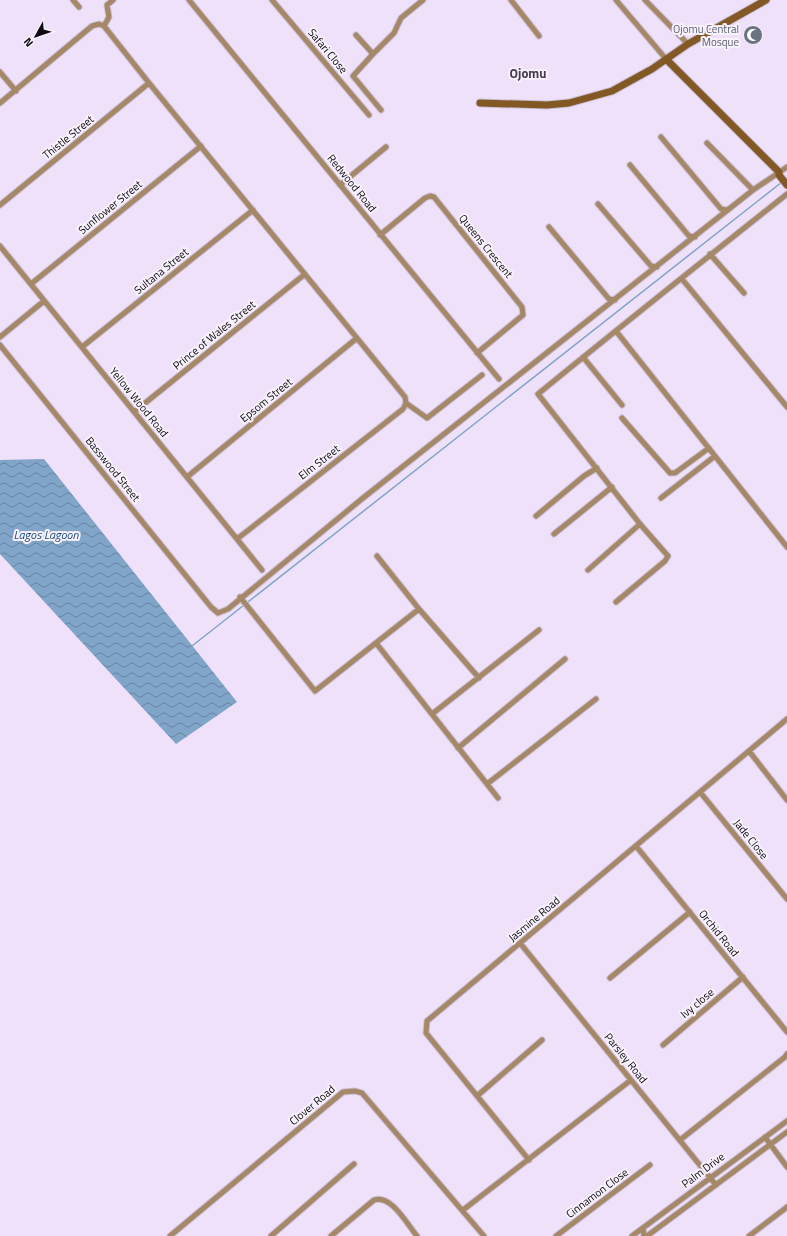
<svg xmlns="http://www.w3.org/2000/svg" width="787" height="1236" viewBox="0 0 787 1236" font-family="'Titillium Web',sans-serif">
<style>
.water{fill:url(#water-waves)}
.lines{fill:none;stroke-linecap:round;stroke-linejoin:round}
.stream{stroke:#81a4c9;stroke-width:1.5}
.street-casing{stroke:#ccbed5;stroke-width:7}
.secondary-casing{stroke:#ccbed5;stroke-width:9}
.street{stroke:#a58868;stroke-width:5}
.secondary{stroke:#825925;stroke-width:7}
.labels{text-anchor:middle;stroke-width:4;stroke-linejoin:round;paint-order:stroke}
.worship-label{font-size:11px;fill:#5b616d;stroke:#f8f2fc;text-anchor:end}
.street-label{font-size:11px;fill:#0e0911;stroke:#f8f2fc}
.water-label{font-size:12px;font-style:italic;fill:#174c7c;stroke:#f8f2fc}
.quarter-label{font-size:13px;font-weight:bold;fill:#473b4f;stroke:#f8f2fc}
</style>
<defs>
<pattern id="water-waves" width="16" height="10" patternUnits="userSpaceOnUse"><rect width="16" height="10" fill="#81a4c9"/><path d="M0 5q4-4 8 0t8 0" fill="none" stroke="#6884a2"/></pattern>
</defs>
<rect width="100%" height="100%" fill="#f0e1fa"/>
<!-- water -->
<path class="water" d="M44,459L237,702L176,744L0,554V460Z"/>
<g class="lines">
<!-- stream -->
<path class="stream" d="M192,646L782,182"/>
<!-- street casing -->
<g class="street-casing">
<path id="street" d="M73,0L79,7
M189,0L499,379
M272,0L369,115
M511,0L539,36
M616,0L666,59
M645,0L688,44
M104,26L109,17L107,5L113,0
M356,35L373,54L394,33L401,18L423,0
M373,54L353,76L381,110
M0,72L16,91
M0,103L92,26L99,24L104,26L149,83L405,397L406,403L403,409L237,539
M661,137L721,209L727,210
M707,143L753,190
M630,165L689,236L695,237
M340,185L386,147
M598,204L651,266L657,267
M0,205L149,83
M549,227L609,299L615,300
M380,235L425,198L430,196L434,197L522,307L523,315L477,353
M0,246L262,570
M710,254L744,293
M682,279L787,407
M31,284L201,146
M616,331L787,547
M0,337L44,301
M0,345L211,607L218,613L228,609L363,498L753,190L787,167
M82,347L253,210
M583,357L622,405
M406,403L427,418L482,375
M134,412L305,274
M622,418L670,473H675L709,448
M187,477L357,338
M661,498L715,456
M536,516L584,476L597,468
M554,534L612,487
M377,556L419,609L479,678
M588,570L640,524
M240,597L315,691L419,609
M616,602L665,561L668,556L640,524L538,394C621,326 704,260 787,194
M376,643L498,798
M432,714L539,630
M458,748L565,659
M749,751L787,800
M487,784L596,699
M700,792L787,899
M636,846L787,1032
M520,943L716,1185
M610,978L690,912
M663,1045L743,977
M477,1096L542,1040
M765,1137L787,1167
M680,1140L785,1057L787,1054
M529,1160L426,1033L427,1021L787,719
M463,1210L631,1080
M643,1228L644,1236
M170,1236L343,1092L355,1091L362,1093L484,1236
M271,1236L354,1164
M331,1236L374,1200C391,1194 407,1224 417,1236
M556,1236L650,1165
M632,1236L787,1121
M647,1236L787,1132
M749,1236L787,1207"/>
</g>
<!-- secondary casing -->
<g class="secondary-casing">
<path id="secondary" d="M666,59L779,172V175L787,185
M480,103L547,105L569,103L612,91L652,69L688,44L766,0"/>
</g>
<!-- street -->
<use href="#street" class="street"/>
<!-- secondary -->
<use href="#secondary" class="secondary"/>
</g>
<!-- icons -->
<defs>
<g id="mosque-disc" transform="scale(1)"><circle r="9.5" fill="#6b7280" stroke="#f8f2fc"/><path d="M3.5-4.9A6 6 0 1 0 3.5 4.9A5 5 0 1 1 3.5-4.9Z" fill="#fff"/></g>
</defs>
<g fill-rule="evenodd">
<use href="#mosque-disc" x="753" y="35"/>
</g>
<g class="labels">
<!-- worship labels -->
<g class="worship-label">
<text x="739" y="33">Ojomu Central<tspan x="739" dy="13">Mosque</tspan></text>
</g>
<!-- street labels -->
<g class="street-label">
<text transform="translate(328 51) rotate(50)" y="4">Safari Close</text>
<text transform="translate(68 137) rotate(-39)" y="4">Thistle Street</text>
<text transform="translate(352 183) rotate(51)" y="4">Redwood Road</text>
<text transform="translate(110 207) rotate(-39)" y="4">Sunflower Street</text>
<text transform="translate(486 246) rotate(51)" y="4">Queens Crescent</text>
<text transform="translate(161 271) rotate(-39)" y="4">Sultana Street</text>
<text transform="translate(214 335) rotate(-39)" y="4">Prince of Wales Street</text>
<text transform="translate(266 400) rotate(-39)" y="4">Epsom Street</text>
<text transform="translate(139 402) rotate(51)" y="4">Yellow Wood Road</text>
<text transform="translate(319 462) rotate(-38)" y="4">Elm Street</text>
<text transform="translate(113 469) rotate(51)" y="4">Basswood Street</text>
<text transform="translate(751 839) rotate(51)" y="4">Jade Close</text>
<text transform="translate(534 919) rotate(-40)" y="4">Jasmine Road</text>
<text transform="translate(719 933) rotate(51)" y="4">Orchid Road</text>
<text transform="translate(697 1003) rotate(-40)" y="4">Ivy close</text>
<text transform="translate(626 1058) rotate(51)" y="4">Parsley Road</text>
<text transform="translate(312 1105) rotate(-40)" y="4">Clover Road</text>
<text transform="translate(703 1170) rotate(-37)" y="4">Palm Drive</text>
<text transform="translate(597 1193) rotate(-37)" y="4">Cinnamon Close</text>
</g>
<!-- water labels -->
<g class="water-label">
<text x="46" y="539">Lagos Lagoon</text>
</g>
<!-- quarter labels -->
<g class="quarter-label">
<text x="528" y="78">Ojomu</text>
</g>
</g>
<!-- north arrow -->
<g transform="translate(36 36) rotate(230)" stroke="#f8f2fc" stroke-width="3" paint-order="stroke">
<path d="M0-3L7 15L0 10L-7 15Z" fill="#0e0911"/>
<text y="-6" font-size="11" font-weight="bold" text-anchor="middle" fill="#0e0911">N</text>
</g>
</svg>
